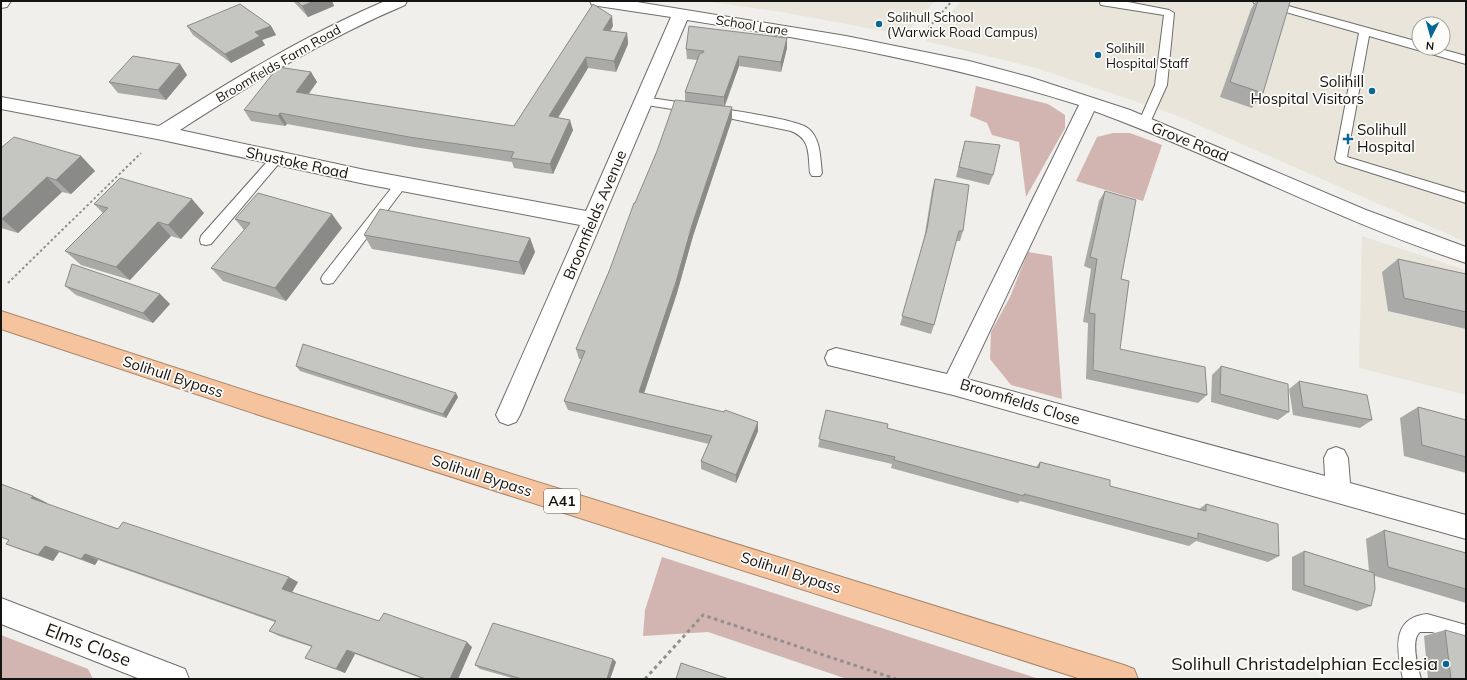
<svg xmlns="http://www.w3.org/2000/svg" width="1467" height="680" viewBox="0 0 1467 680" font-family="Mulish,sans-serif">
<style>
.built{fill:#e9e5da;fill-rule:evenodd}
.green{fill:#d2b5b1}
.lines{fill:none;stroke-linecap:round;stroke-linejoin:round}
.lane-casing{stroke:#6f6e6b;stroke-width:2}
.street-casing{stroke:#6f6e6b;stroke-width:2}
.highway-casing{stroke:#a6866d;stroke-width:2}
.path-far1{stroke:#91908e;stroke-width:2;stroke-dasharray:2.5 2.5;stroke-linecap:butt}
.path{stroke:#91908e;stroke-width:3;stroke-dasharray:3.5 3.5;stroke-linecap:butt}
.lane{fill:#fff;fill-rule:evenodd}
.street{fill:#fff;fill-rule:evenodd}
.highway{fill:#f5c39d;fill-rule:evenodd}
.wall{fill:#a9aaa7}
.shaded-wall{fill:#8a8b88}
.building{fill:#c5c6c2;stroke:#8a8b88}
.poi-dot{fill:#096796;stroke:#fefcf9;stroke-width:1.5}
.labels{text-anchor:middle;stroke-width:3.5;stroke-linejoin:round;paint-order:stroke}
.far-poi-label{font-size:13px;fill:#141413;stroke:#fefcf9;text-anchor:start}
.far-street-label{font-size:13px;fill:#141413;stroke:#fefcf9}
.shield{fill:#fefcf9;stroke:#5a5a58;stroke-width:1}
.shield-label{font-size:14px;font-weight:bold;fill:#141413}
.poi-label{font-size:15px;fill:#141413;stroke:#fefcf9;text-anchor:end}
.street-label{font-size:15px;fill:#141413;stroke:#fefcf9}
.near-street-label{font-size:18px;fill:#141413;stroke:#fefcf9}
.near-poi-label{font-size:18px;fill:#141413;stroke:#fefcf9;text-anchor:end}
</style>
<rect width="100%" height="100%" fill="#f0efeb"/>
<!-- built -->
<path class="built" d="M704,1H935L904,35L782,12Z
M961,1H1466V242L1173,114L1036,68L926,41ZM1419,24H1443V48H1419Z
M1362,236L1466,270V395L1359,368Z"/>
<!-- green -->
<path class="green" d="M976,86L1048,104L1065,115V128L1026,197L1019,142L992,135L987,123L970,116Z
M1113,133H1130L1162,145L1143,201L1076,181L1097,137Z
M1028,252L1052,256L1062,399L1011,385L990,359L991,332L1010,297Z
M662,557L1039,679H847L708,632L643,636L645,610Z
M1,635L88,669L93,679H1Z"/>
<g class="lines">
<!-- lane casing -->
<g class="lane-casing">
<path id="lane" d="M1101,1H1123L1169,10L1174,13L1167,85L1148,127L1144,128L1138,124L1155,85L1164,15L1101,5L1100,3Z
M1253,1H1270L1419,42V48H1437L1466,56V64L1369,36L1347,157L1466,193V203L1337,162L1335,159L1359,33L1254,3Z
M644,97L691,104L697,108L691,112L640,104L638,101L640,98Z
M713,107C731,111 799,119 809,129C821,140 820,158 822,173L820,176H812L810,173C808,154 811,139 791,131L709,114L707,111Z
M277,154L281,155L283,158L281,161L211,244L206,245L201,244L200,240L201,236L273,155Z
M401,179L405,181L407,184L405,187L333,283L328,284L323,283L321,279L323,275L397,181Z
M1427,614L1466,625V643L1432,632H1420C1410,640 1418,668 1421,679H1403C1397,652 1390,618 1427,614Z"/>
</g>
<!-- street casing -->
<g class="street-casing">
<path id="street" d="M1,1H11L7,7L1,8Z
M385,1H407L405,5C325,39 252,83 180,130L365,170L586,211L671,17L598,6L592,5L590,1H631L846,36L969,61L1029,77L1130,110L1366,210L1466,247V263C1338,221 1220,157 1094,111L967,379L1325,476L1324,458L1328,450L1336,447L1344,450L1348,458L1350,483L1466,515V539L953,395L828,365L825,358L828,351L836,348L947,374L1079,105C950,64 819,41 687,20L520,415L516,422L508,425L500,422L496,415L580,225L365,184L162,140L1,109V97L159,126C232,80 305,35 385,1Z
M1,598L185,669L189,679H140L1,624Z"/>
</g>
<!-- highway casing -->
<g class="highway-casing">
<path id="highway" d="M1,311L259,395L1124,665L1134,669L1138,679H1081L259,415L1,329Z"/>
</g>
<!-- path-far1 -->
<path class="path-far1" d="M922,35L952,1
M8,283L141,153"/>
<!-- path -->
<path class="path" d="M645,679L703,615L896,679"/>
<!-- lane -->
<use href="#lane" class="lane"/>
<!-- street -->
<use href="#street" class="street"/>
<!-- highway -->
<use href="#highway" class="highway"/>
</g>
<!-- wall -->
<path class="wall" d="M293,1H332L334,6L308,17Z
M1256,1H1258L1263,93L1252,108L1220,97L1251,9Z
M187,26H271L276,35L262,40L265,45L231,63L193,35Z
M613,26L610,31L627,33L628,44L616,72L588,68L558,118L573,130L553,174L514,168L512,162L414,147L287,124L285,126L251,121L244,110L311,72L317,82L309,94L514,126Z
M787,48L781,72L739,66L725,106L732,107V119L693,236L677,293L644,394L758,431L736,483L701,469V461L709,444L568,410L564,401L581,359H579L576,349L610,269L635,203L685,101V92L697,60L687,59L686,49Z
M180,64L187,75L166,100L118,93L109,82Z
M965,141L993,175L989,185L956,177L962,152Z
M1,148L81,156L95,171L71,194L62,192L18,233L1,228Z
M935,179L963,231L960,241H956L934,325L931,334L900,325L924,239L932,190Z
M1105,191L1121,279L1120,349L1207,395L1198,403L1086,379L1088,323L1083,322L1091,269L1084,266L1099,201Z
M94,204L204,213L181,239L171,236L130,280L81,265L65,251L103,213Z
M235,219L342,228L286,301L223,281L211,268L244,230Z
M364,235L530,238L535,252L524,275L372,249Z
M1398,259L1466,274V329L1388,311L1382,272Z
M65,286L160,294L170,304L153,323L76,295Z
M296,366L458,397L446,418L300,371Z
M1221,366L1289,412L1278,420L1211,402L1212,375Z
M1299,381L1372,420L1360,428L1293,415L1289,389Z
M1418,407L1466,420V473L1404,456L1400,418Z
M826,410L887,428L1036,467L1040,462L1110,486L1199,509L1206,504L1279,556L1268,562L1196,541L1189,546L1020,501L1018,503L891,468L892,464L818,447Z
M1,484L33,496L47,503L46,504L118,529L298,582L292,592L379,621L472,647L458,679H423L355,654L345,673L305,658L312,647L279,636L269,631L275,622L98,560L95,565L59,552L53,561L21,550L6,544L9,540L1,537Z
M1384,530L1466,553V603L1375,576L1371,606L1357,611L1292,590V557L1304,551L1369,571L1366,539Z
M1445,630L1466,679H1428L1424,636Z
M613,659L616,662L610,679H515L480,669L475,665Z"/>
<!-- shaded-wall -->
<path class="shaded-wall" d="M314,1H332L334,6L308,17L302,6Z
M612,16L613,26L605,40L603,30Z
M271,26L276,35L262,40L265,45L231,63L225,54L255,32Z
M627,33L628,44L616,72L614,61Z
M787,38V48L781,72V62Z
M739,56V66L724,107V97Z
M586,57L588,68L552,127L549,116Z
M180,64L187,75L166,100L158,90Z
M311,72L317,82L302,102L296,92Z
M732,107V119L693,236L677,293L641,402L639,392L692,225Z
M280,113L287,124L285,126L278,116Z
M570,120L573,130L553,174L550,164Z
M81,156L95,171L71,194L56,180Z
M47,177L62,192L18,233L2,219Z
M192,199L204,213L181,239L168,225Z
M332,214L342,228L286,301L275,288Z
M158,222L171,236L130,280L116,267Z
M530,238L535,252L524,275L519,262Z
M160,294L170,304L153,323L143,313Z
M456,393L458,397L446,418L443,414Z
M758,422V431L736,483V475Z
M33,496L47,503L45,505L31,498Z
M45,546L59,552L53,561L38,555Z
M85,554L98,560L95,565L81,559Z
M289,577L298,582L291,594L282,589Z
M467,642L472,647L458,679H450Z
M347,650L355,654L345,673L336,669Z
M613,659L616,662L610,679H607Z"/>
<!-- building -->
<path class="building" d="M297,1H314L302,6Z
M1258,1H1287L1290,2L1263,93L1230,82Z
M240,4L271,26L255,32L260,36L225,54L187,26Z
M593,4L612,16L603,30L627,33L614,61L586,57L549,116L570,120L550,164L511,158L514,152L409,137L280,113L278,116L244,110L278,67L311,72L296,92L514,126Z
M689,26L787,38L781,62L739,56L724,97L685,92L700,53H703L704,51L686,49Z
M133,56L180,64L158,90L109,82Z
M675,100L732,107L692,225L676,282L639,392L724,412L725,410L758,422L736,475L701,461L712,436L564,401L585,351L576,349L610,269L634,203H635L657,151Z
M14,137L81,156L56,180L47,177L2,219H1V148Z
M965,141L1000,145L993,175L959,167Z
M120,178L192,199L168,225L158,222L116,267L65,251L108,208L94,204Z
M935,179L969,185L963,231H959L934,325L902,316L927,229Z
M1105,191L1136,200L1121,279L1129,281L1120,349L1205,367L1207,395L1093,370L1095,314L1089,313L1097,259L1090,257Z
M258,193L332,214L275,288L211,268L250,223L235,219Z
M380,209L530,238L519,262L364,235Z
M1398,259L1466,274V312L1404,298Z
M72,264L160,294L143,313L65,286Z
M303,344L456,393L443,414L296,366Z
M1221,366L1288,384L1289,412L1220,394Z
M1299,381L1367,395L1372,420L1303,407Z
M1418,407L1466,420V457L1422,445Z
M826,410L888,424L887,428L1039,468L1040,462L1110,480V486L1206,511V504L1278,524L1279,556L1198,533V539L1024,494V496L894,460L895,457L819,439Z
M1,484L33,496L31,498L118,529L123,522L289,577L282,589L379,621L384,613L467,642L450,679H426L347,650L336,669L305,658L312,646L269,631L276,621L85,554L81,559L45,546L38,555L6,544L9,540L1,537Z
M1384,530L1466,553V589L1388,567Z
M1304,551L1374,573L1375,589L1371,606L1304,585Z
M493,623L613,659L607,679H522L475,665Z
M1445,630L1466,636V679H1451Z
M681,663L729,679H676Z"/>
<!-- markers -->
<g class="poi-dot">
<circle cx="879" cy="24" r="4"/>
<circle cx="1098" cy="55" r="4"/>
<circle cx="1372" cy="91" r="4"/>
<path d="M1346 133h4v4h4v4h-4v4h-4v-4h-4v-4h4z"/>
<circle cx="1446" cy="664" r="4"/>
</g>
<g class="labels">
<!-- far-poi labels -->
<g class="far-poi-label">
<text x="887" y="22">Solihull School<tspan x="887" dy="15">(Warwick Road Campus)</tspan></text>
<text x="1106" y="53">Solihill<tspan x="1106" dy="15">Hospital Staff</tspan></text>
</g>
<!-- far-street labels -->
<g class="far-street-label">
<text transform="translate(752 25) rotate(9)" y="5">School Lane</text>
<text transform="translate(278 63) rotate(-30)" y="5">Broomfields Farm Road</text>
</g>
<!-- shield labels -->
<rect class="shield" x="544" y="489" width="36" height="24" rx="3"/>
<g class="shield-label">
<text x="562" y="506">A41</text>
</g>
<!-- poi labels -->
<g class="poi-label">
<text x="1364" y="87">Solihill<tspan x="1364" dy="17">Hospital Visitors</tspan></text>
<text x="1357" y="135" text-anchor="start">Solihull<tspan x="1357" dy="17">Hospital</tspan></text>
</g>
<!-- street labels -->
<g class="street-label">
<text transform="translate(1190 142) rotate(22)" y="5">Grove Road</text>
<text transform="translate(297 163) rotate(12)" y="5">Shustoke Road</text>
<text transform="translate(595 215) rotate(-67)" y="5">Broomfields Avenue</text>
<text transform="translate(173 377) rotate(18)" y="5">Solihull Bypass</text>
<text transform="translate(1020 402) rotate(17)" y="5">Broomfields Close</text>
<text transform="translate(482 476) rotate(18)" y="5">Solihull Bypass</text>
<text transform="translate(791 573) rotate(18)" y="5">Solihull Bypass</text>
</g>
<!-- near-street labels -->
<g class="near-street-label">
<text transform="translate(88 645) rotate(21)" y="6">Elms Close</text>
</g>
<!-- near-poi labels -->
<g class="near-poi-label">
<text x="1438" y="670">Solihull Christadelphian Ecclesia</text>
</g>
</g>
<!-- border -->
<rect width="1467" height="680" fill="none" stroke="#141413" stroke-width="4"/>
<!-- north arrow -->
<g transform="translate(1431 36) rotate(186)"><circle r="19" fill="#fefcf9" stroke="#a09f9d"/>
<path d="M0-3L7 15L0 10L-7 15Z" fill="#096796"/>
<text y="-6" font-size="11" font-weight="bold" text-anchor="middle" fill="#141413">N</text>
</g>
</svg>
